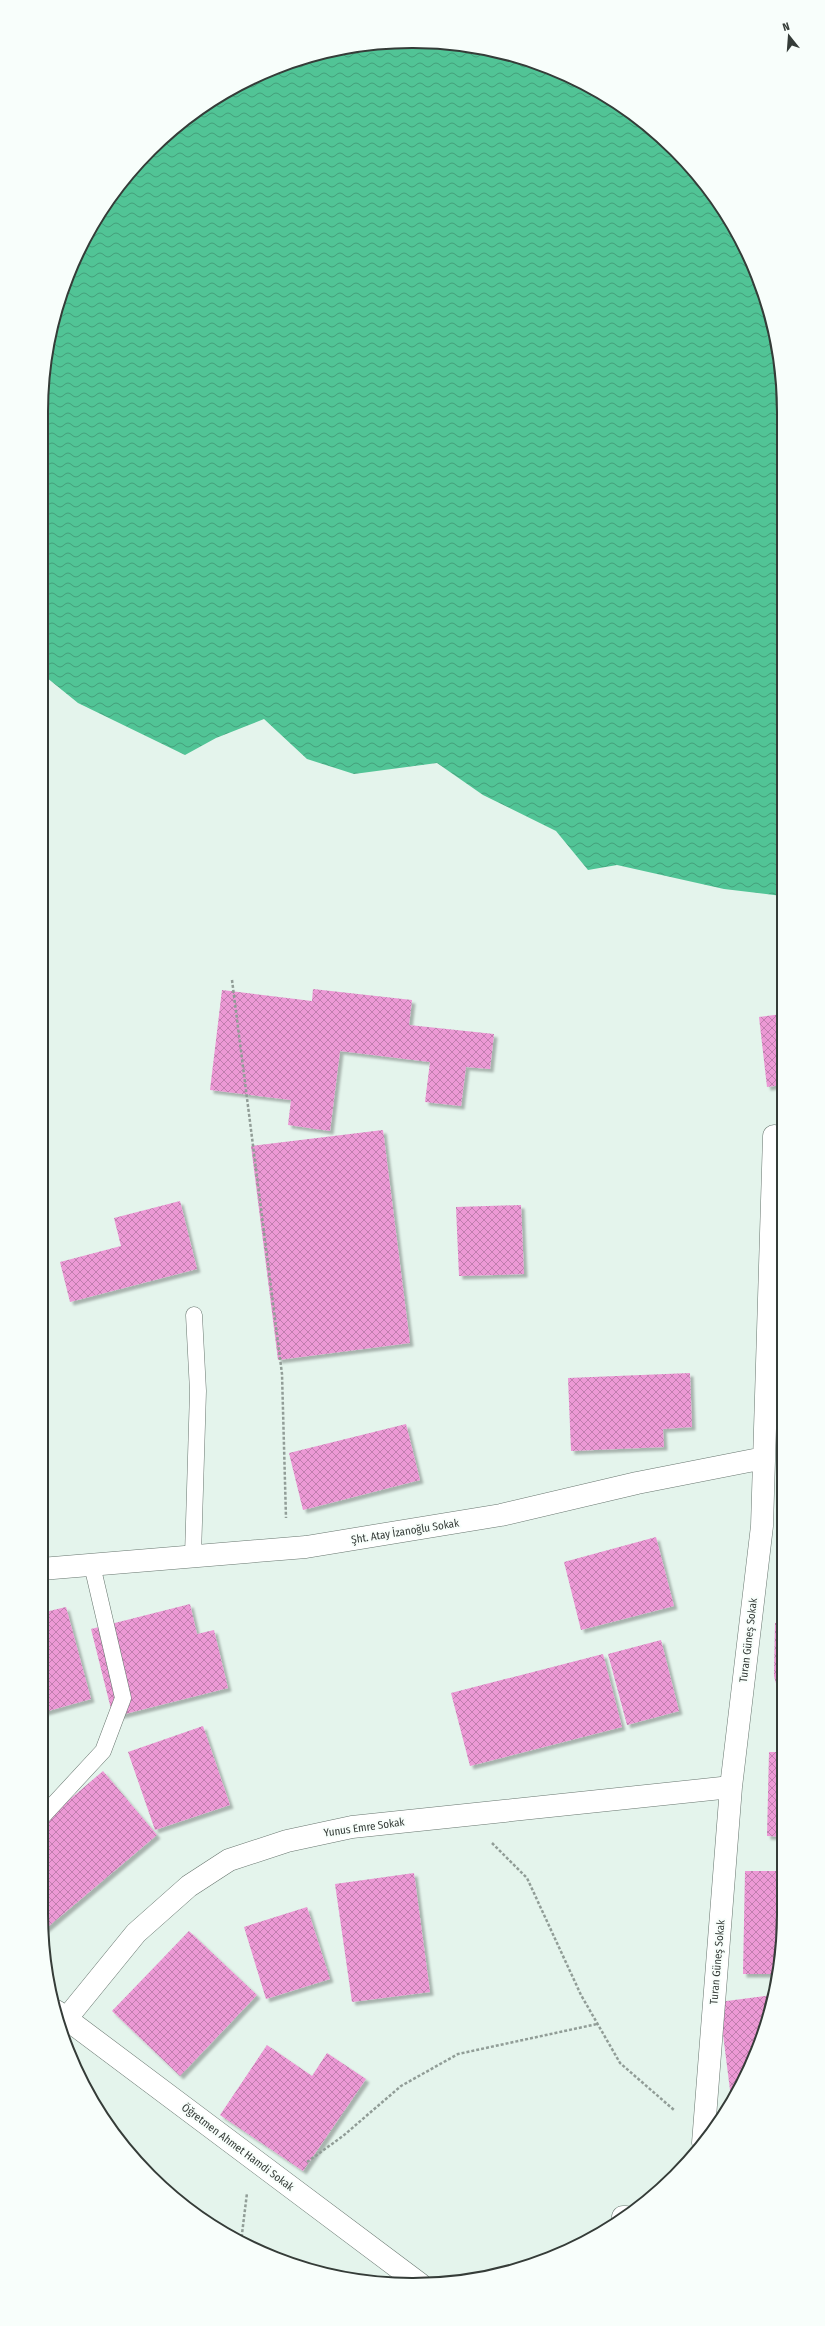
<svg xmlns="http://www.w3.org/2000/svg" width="825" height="2326" viewBox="0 0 825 2326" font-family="'Fira Sans Condensed',sans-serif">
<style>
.water{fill:url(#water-waves)}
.building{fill:url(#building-cross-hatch);filter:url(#shadow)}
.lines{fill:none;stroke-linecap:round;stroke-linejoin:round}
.service-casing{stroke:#68766f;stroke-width:17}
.minor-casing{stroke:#68766f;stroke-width:23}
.path{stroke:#919d97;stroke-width:2.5;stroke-dasharray:3 2;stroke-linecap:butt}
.service{stroke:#fff;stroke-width:16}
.minor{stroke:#fff;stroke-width:22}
.labels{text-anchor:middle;stroke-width:4;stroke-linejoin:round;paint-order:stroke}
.street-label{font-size:11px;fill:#353c38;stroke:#f8fefb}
.rim{fill:none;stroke:#353c38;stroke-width:2}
</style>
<defs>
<pattern id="water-waves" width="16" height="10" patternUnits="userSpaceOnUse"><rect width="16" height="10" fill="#51c496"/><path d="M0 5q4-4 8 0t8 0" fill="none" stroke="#44a07b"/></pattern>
<pattern id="building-cross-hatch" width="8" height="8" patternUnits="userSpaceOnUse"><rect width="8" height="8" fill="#ec99d5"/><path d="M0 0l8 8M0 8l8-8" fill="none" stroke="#c07eae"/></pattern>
<filter id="shadow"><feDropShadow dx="3.5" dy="3.5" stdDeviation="1" flood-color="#0004"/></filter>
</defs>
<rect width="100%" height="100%" fill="#e4f4ec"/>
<!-- water -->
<path class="water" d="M437,42L508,54L598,91L692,167L746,248L781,364L782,896L724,889L617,865L588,870L556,831L483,795L437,763L354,774L307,759L264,719L216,738L185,755L78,703L41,673V413L54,317L79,248L118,187L167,133L227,91L293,61L364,44Z"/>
<!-- building -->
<path class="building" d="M313,989L412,1000L409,1025L494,1034L490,1069L466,1067L461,1106L425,1102L430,1062L340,1051L330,1131L288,1125L291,1100L210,1090L222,990L312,1001Z
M782,1014V1085L767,1087L759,1017Z
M383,1130L410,1343L278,1360L251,1146Z
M180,1201L197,1269L70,1302L60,1262L121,1246L114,1218Z
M521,1205L524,1274L459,1276L456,1207Z
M690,1373L692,1427L663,1429L664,1447L571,1451L568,1378Z
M406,1424L420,1480L303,1510L289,1453Z
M656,1537L674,1606L581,1630L564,1562Z
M190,1604L197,1634L214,1630L228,1688L113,1717L91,1629Z
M66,1607L91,1699L41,1713V1613Z
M783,1621L784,1701L781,1702L774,1676L775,1623Z
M661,1640L679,1711L627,1725L608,1654Z
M603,1654L622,1727L470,1766L451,1693Z
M203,1726L230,1805L155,1830L128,1752Z
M769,1752H784V1837L767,1836Z
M103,1771L157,1835L43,1931L41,1824Z
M745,1871H784V1914L776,1974H743Z
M414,1873L430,1992L352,2002L335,1884Z
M307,1907L330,1979L266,1999L244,1927Z
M189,1931L257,1995L180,2076L112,2011Z
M773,1995L771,2009L731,2098L719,2002Z
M267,2045L312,2076L327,2053L366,2079L303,2171L220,2115Z"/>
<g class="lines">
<!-- service casing -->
<g class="service-casing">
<path id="service" d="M193,1555L198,1391L194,1315
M41,1818L103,1751L123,1698L92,1565"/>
</g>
<!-- minor casing -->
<g class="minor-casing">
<path id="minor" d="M41,1569L306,1547L501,1515L637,1483L764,1458
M56,2011L420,2284
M66,2019L136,1933L189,1886L229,1860L287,1841L352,1827L731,1787
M703,2143L731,1787L762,1526L774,1136
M623,2217H626"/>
</g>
<!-- path -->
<path class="path" d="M232,980L282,1374L286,1518
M492,1843L527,1878L581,1995L620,2063L674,2110
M307,2162L343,2136L401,2086L458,2054L597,2024
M241,2242L247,2193"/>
<!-- service -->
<use href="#service" class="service"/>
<!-- minor -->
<use href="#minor" class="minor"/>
</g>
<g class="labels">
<!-- street labels -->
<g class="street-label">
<text transform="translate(405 1531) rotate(-9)" y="4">Şht. Atay İzanoğlu Sokak</text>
<text transform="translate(748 1640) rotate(-83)" y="4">Turan Güneş Sokak</text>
<text transform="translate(364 1827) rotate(-8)" y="4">Yunus Emre Sokak</text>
<text transform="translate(717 1962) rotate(-85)" y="4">Turan Güneş Sokak</text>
<text transform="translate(238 2147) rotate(37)" y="4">Öğretmen Ahmet Hamdi Sokak</text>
</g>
</g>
<!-- crop -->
<path d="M0 0H825V2326H0ZM412 48H413A364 364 0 0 1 777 412V1914A364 364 0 0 1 413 2278H412A364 364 0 0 1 48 1914V412A364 364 0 0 1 412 48Z" fill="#f8fefb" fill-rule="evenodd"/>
<path class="rim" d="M412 48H413A364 364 0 0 1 777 412V1914A364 364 0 0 1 413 2278H412A364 364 0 0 1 48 1914V412A364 364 0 0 1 412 48Z"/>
<!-- north arrow -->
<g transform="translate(789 36) rotate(343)" stroke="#f8fefb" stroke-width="3" paint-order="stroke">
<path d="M0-3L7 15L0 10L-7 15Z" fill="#353c38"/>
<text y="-6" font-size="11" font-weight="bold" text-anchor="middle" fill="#353c38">N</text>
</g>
</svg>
